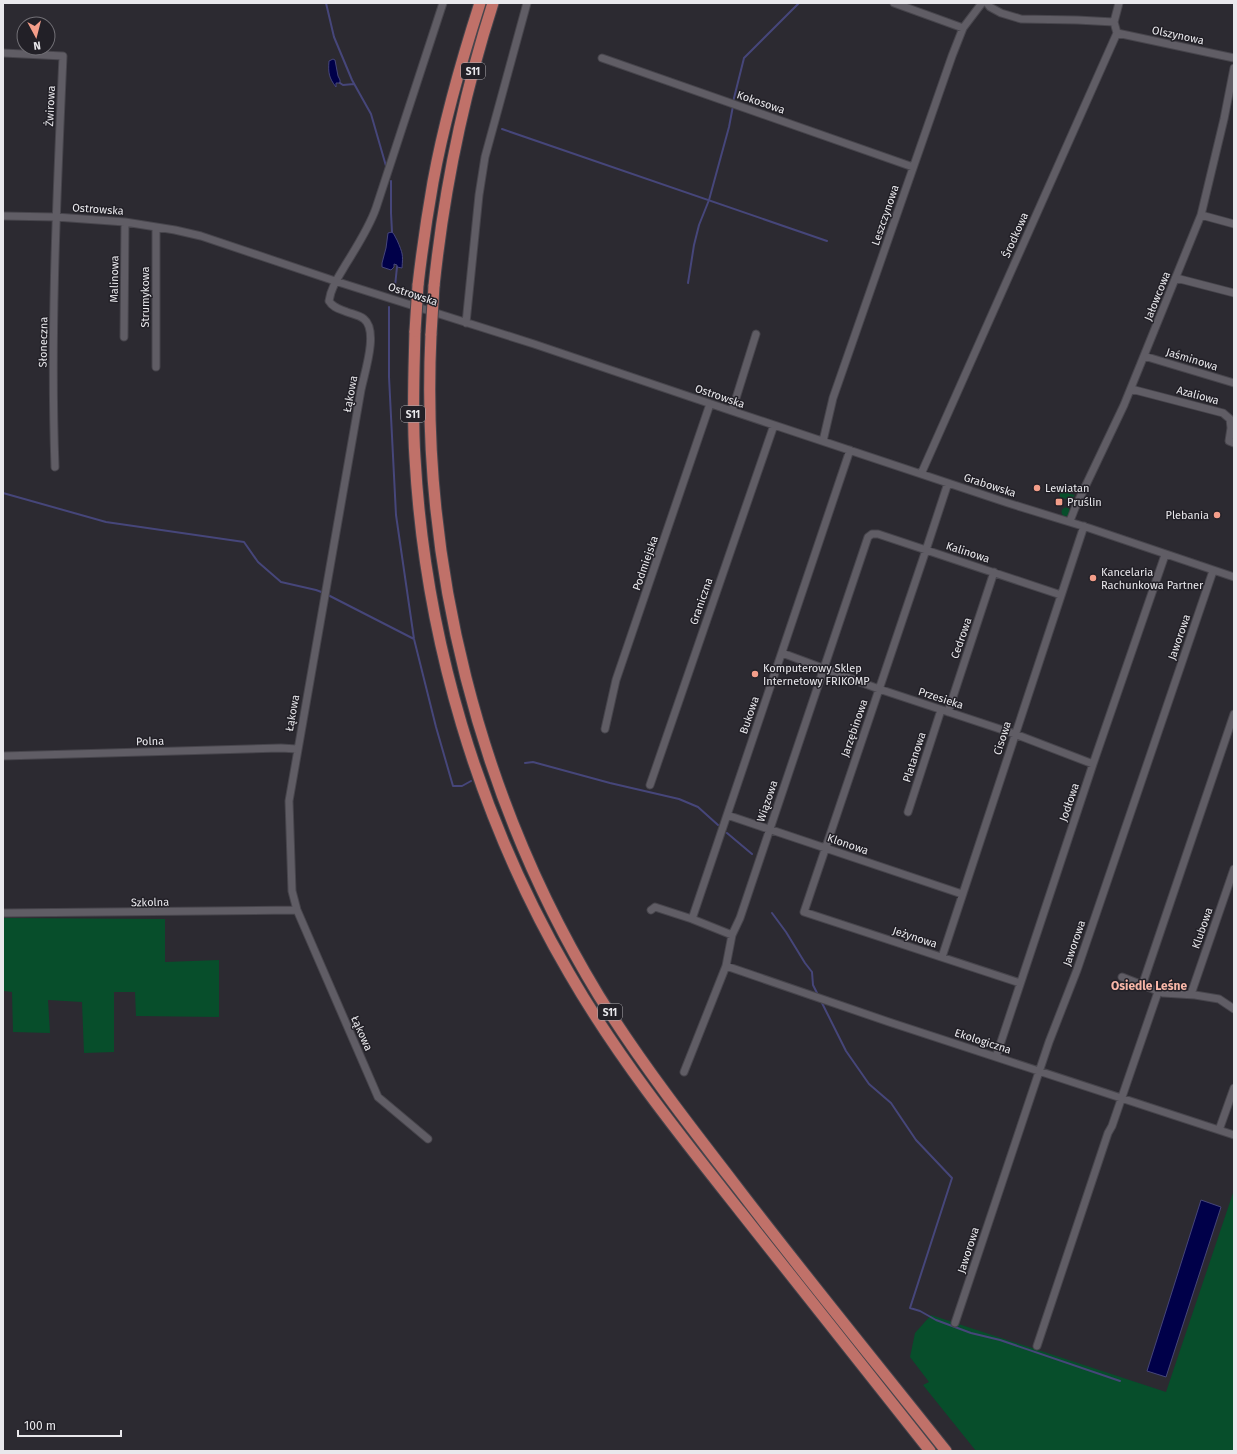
<svg xmlns="http://www.w3.org/2000/svg" width="1237" height="1454" viewBox="0 0 1237 1454" font-family="'Fira Sans',sans-serif">
<style>
.green{fill:#074e2b}
.water{fill:#000049;stroke:#46467a}
.lines{fill:none;stroke-linecap:round;stroke-linejoin:round}
.stream{stroke:#46467a;stroke-width:2}
.minor-casing{stroke:#47454c;stroke-width:9}
.highway-casing{stroke:#47454c;stroke-width:13}
.minor{stroke:#605d65;stroke-width:7}
.highway{stroke:#c07169;stroke-width:11}
.highway-bridge-casing{stroke:#47454c;stroke-width:13;stroke-linecap:butt}
.highway-bridge{stroke:#c07169;stroke-width:11}
.poi-dot{fill:#f49e8a;stroke:#222027;stroke-width:1.5}
.labels{text-anchor:middle;stroke-width:3;stroke-linejoin:round;paint-order:stroke}
.shield{fill:#222027;stroke:#adacb1;stroke-width:1}
.shield-label{font-size:10px;font-weight:bold;fill:#e9e8ec}
.street-label{font-size:11px;fill:#e9e8ec;stroke:#222027}
.poi-label{font-size:11px;fill:#e9e8ec;stroke:#222027;text-anchor:start}
.neighbourhood-label{font-size:12px;font-weight:bold;fill:#f9b7a8;stroke:#222027}
</style>
<rect width="100%" height="100%" fill="#2c2a31"/>
<!-- green -->
<path class="green" d="M1059,491L1075,495L1070,500L1060,497Z
M1061.5 512a4.5 4.5 0 1 1 9 0a4.5 4.5 0 1 1-9 0Z
M3,918L165,919V962L219,960V1017L136,1016L135,992H114V1052L84,1053L82,1002L48,1000L50,1033L13,1032L12,992L4,991Z
M1233,1193L1234,1451H976L923,1385L929,1382L910,1357L915,1333L931,1315L1166,1392Z"/>
<!-- water -->
<path class="water" d="M333,59L335,60L338,76L340,80V83H336V87C329,78 328,73 329,61Z
M392,232C395,235 395,237 397,240C403,254 403,254 402,268L397,267V265L394,264V267L391,270L382,267V263L386,248L388,233Z
M1201,1200L1221,1207L1166,1377L1147,1371Z"/>
<g class="lines">
<!-- stream -->
<path class="stream" d="M326,3L334,37L352,80L371,114L386,166
M340,83L343,85L354,84
M733,102L744,58L799,3
M502,129L827,241
M391,181V213L392,232
M688,283L694,245L699,225L709,200L729,127L733,106
M395,286L397,267
M389,307V377L396,515L414,639L436,727L453,786H462L471,781
M3,493L106,522L244,542L258,562L281,582L316,590L324,593
M328,595L414,639
M525,763L533,762L610,783L679,799L698,807L718,825
M727,833L752,854
M772,913L786,932L805,963L812,972L813,985L818,995
M821,1001L846,1051L869,1084L891,1103L916,1140L952,1178L910,1308L920,1311L936,1320L971,1333L1000,1340L1120,1381"/>
<!-- minor casing -->
<g class="minor-casing">
<path id="minor" d="M894,3L963,28
M987,3L990,7L1001,13L1021,19L1077,20L1114,22
M1117,33L1234,58
M3,53L63,56C57,193 50,330 55,467
M602,58L913,167
M1201,215L1234,224
M3,216L56,217L125,222L175,230L201,236L335,281L534,344L732,411L1008,503L1089,528L1234,577
M1176,278L1234,293
M466,323L479,195L485,157L527,3
M124,337L125,222
M1144,356L1234,383
M156,367V227
M1131,389L1223,413L1230,419L1231,428L1229,441L1234,443
M732,411L756,334
M823,441L833,398L952,56L963,28L982,3
M921,474L1117,33L1114,22L1119,3
M948,483L926,550L804,912L1020,983
M1070,521L1075,508L1124,405L1201,215L1224,119L1234,68
M782,653L879,689L1015,734L1093,764
M948,712L994,572
M605,729L616,680L710,404
M3,756L281,748L297,749
M650,785L774,425
M908,812L941,710
M727,815L962,894
M651,910L655,907L692,919L732,935
M3,913L297,910
M692,919L850,450
M942,957L1084,526
M726,966L889,1022L1234,1135
M1122,977L1163,993L1195,995L1219,999L1234,1009
M1142,986L1234,714
M1191,994L1234,869
M996,1057L1093,764L1165,555
M684,1072L726,966L732,935L740,918L868,537L872,534H878L1061,595
M1219,1130L1234,1088
M428,1139L378,1097L297,910L292,891L289,801L361,390C364,374 379,331 364,319C359,315 352,314 347,312C340,309 333,308 329,301C331,287 339,276 346,264C357,246 369,228 376,208L443,3
M955,1323L1049,1042L1077,970L1213,571
M1037,1346L1108,1133L1112,1126L1158,992"/>
</g>
<!-- highway casing -->
<g class="highway-casing">
<path id="highway" d="M418,285C422,250 427,216 433,182C444,122 461,62 480,3
M434,286C444,189 463,97 493,3
M415,331C414,373 412,416 415,458C425,638 478,817 569,973C618,1058 679,1134 740,1211C803,1291 866,1371 930,1451
M431,334C420,564 479,799 599,996C641,1063 689,1125 737,1187C805,1276 876,1363 946,1451"/>
</g>
<!-- minor -->
<use href="#minor" class="minor"/>
<!-- highway -->
<use href="#highway" class="highway"/>
<!-- highway-bridge casing -->
<g class="highway-bridge-casing">
<path id="highway-bridge" d="M415,331L418,285
M431,334L434,286"/>
</g>
<!-- highway-bridge -->
<use href="#highway-bridge" class="highway-bridge"/>
</g>
<!-- markers -->
<g class="poi-dot">
<circle cx="1037" cy="488" r="4"/>
<rect x="1055" y="498" width="8" height="8" rx="2"/>
<circle cx="1217" cy="515" r="4"/>
<circle cx="1093" cy="578" r="4"/>
<circle cx="755" cy="674" r="4"/>
</g>
<g class="labels">
<!-- shield labels -->
<g class="shield">
<rect x="461" y="63" width="24" height="16" rx="3"/>
<rect x="401" y="406" width="24" height="16" rx="3"/>
<rect x="598" y="1004" width="24" height="16" rx="3"/>
</g>
<g class="shield-label">
<text x="473" y="75">S11</text>
<text x="413" y="418">S11</text>
<text x="610" y="1016">S11</text>
</g>
<!-- street labels -->
<g class="street-label">
<text transform="translate(1178 35) rotate(12)" y="4">Olszynowa</text>
<text transform="translate(761 102) rotate(19)" y="4">Kokosowa</text>
<text transform="translate(50 106) rotate(-87)" y="4">Żwirowa</text>
<text transform="translate(98 209) rotate(4)" y="4">Ostrowska</text>
<text transform="translate(885 215) rotate(-71)" y="4">Leszczynowa</text>
<text transform="translate(1015 235) rotate(-66)" y="4">Środkowa</text>
<text transform="translate(114 279) rotate(-89)" y="4">Malinowa</text>
<text transform="translate(413 294) rotate(18)" y="4">Ostrowska</text>
<text transform="translate(1157 296) rotate(-68)" y="4">Jałowcowa</text>
<text transform="translate(145 297) rotate(-90)" y="4">Strumykowa</text>
<text transform="translate(43 342) rotate(-89)" y="4">Słoneczna</text>
<text transform="translate(1192 359) rotate(17)" y="4">Jaśminowa</text>
<text transform="translate(350 394) rotate(-79)" y="4">Łąkowa</text>
<text transform="translate(1198 395) rotate(15)" y="4">Azaliowa</text>
<text transform="translate(720 396) rotate(19)" y="4">Ostrowska</text>
<text transform="translate(990 485) rotate(18)" y="4">Grabowska</text>
<text transform="translate(968 552) rotate(18)" y="4">Kalinowa</text>
<text transform="translate(645 563) rotate(-71)" y="4">Podmiejska</text>
<text transform="translate(701 601) rotate(-71)" y="4">Graniczna</text>
<text transform="translate(1179 637) rotate(-71)" y="4">Jaworowa</text>
<text transform="translate(961 638) rotate(-71)" y="4">Cedrowa</text>
<text transform="translate(941 698) rotate(18)" y="4">Przesieka</text>
<text transform="translate(292 713) rotate(-80)" y="4">Łąkowa</text>
<text transform="translate(749 715) rotate(-71)" y="4">Bukowa</text>
<text transform="translate(854 728) rotate(-71)" y="4">Jarzębinowa</text>
<text transform="translate(1002 738) rotate(-72)" y="4">Cisowa</text>
<text transform="translate(150 741) rotate(-1)" y="4">Polna</text>
<text transform="translate(914 757) rotate(-72)" y="4">Platanowa</text>
<text transform="translate(767 801) rotate(-71)" y="4">Wiązowa</text>
<text transform="translate(1069 802) rotate(-71)" y="4">Jodłowa</text>
<text transform="translate(848 844) rotate(19)" y="4">Klonowa</text>
<text transform="translate(150 902) rotate(-1)" y="4">Szkolna</text>
<text transform="translate(1202 928) rotate(-71)" y="4">Klubowa</text>
<text transform="translate(915 937) rotate(18)" y="4">Jeżynowa</text>
<text transform="translate(1074 943) rotate(-71)" y="4">Jaworowa</text>
<text transform="translate(362 1033) rotate(66)" y="4">Łąkowa</text>
<text transform="translate(983 1041) rotate(18)" y="4">Ekologiczna</text>
<text transform="translate(968 1250) rotate(-72)" y="4">Jaworowa</text>
</g>
<!-- poi labels -->
<g class="poi-label">
<text x="1045" y="492">Lewiatan</text>
<text x="1067" y="506">Pruślin</text>
<text x="1209" y="519" text-anchor="end">Plebania</text>
<text x="1101" y="576">Kancelaria<tspan x="1101" dy="13">Rachunkowa Partner</tspan></text>
<text x="763" y="672">Komputerowy Sklep<tspan x="763" dy="13">Internetowy FRIKOMP</tspan></text>
</g>
<!-- neighbourhood labels -->
<g class="neighbourhood-label">
<text x="1149" y="990">Osiedle Leśne</text>
</g>
</g>
<!-- border -->
<rect width="1237" height="1454" fill="none" stroke="#e9e8ec" stroke-width="8"/>
<!-- north arrow -->
<g transform="translate(36 36) rotate(173)"><circle r="19" fill="#222027" stroke="#727076"/>
<path d="M0-3L7 15L0 10L-7 15Z" fill="#f49e8a"/>
<text y="-6" font-size="11" font-weight="bold" text-anchor="middle" fill="#e9e8ec">N</text>
</g>
<!-- scale -->
<path d="M18 1430v6h103v-6" fill="none" stroke="#e9e8ec" stroke-width="2"/>
<text x="24" y="1430" font-size="12" fill="#e9e8ec" stroke="#222027" stroke-width="3" paint-order="stroke">100 m</text>
</svg>
